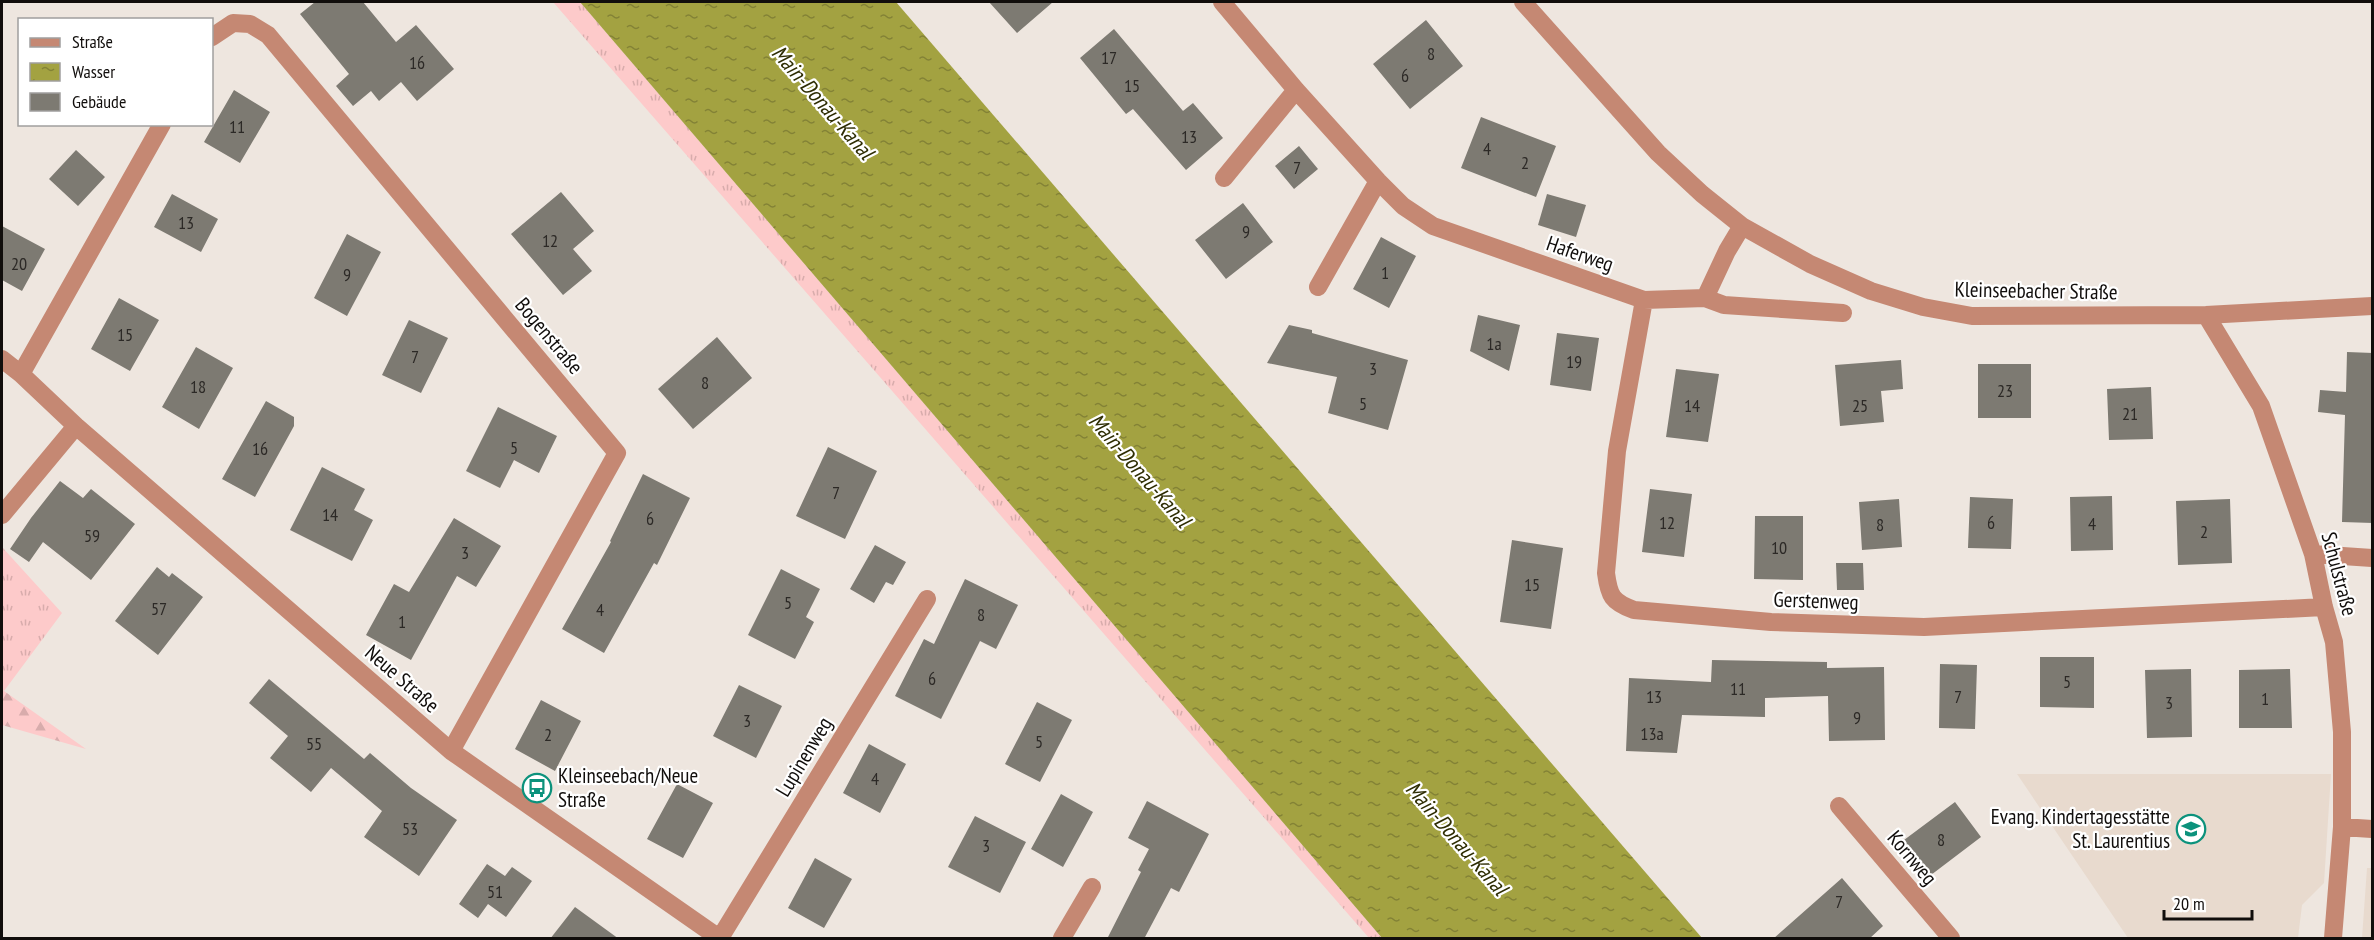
<svg xmlns="http://www.w3.org/2000/svg" width="2374" height="940" viewBox="0 0 2374 940" font-family="'PT Sans Narrow',sans-serif">
<style>
.built{fill:#e8dace}
.grass{fill:url(#grass-tufts)}
.forest{fill:url(#forest-firs)}
.water{fill:url(#water-ripples)}
.building{fill:#7d7a72}
.lines{fill:none;stroke-linecap:round;stroke-linejoin:round}
.minor{stroke:#c58873;stroke-width:18}
.labels{text-anchor:middle;stroke-width:4.5;stroke-linejoin:round;paint-order:stroke}
.number-label{font-size:18px;fill:#2c2926}
.street-label{font-size:21px;fill:#110e0c;stroke:#fff}
.poi-label{font-size:21px;fill:#110e0c;stroke:#fff;text-anchor:start}
.water-label{font-size:22px;font-style:italic;fill:#2e2d03;stroke:#fff}
</style>
<defs>
<pattern id="grass-tufts" width="24" height="20" patternUnits="userSpaceOnUse" patternTransform="scale(1.5)"><rect width="24" height="20" fill="#fdcaca"/><path d="M3 7l-1-3M5 7V3M7 7l1-3M15 17l-1-3M17 17v-4M19 17l1-3" fill="none" stroke="#d8acac"/></pattern>
<pattern id="forest-firs" width="22" height="20" patternUnits="userSpaceOnUse" patternTransform="scale(1.5)"><rect width="22" height="20" fill="#fdcaca"/><path d="M5 1l3.5 6h-7zM16 11l3.5 6h-7z" fill="#d8acac"/></pattern>
<pattern id="water-ripples" width="26" height="14" patternUnits="userSpaceOnUse" patternTransform="scale(1.5)"><rect width="26" height="14" fill="#a3a241"/><path d="M2 4q2-2 4 0t4 0M15 11q2-2 4 0t4 0" fill="none" stroke="#838235"/></pattern>
</defs>
<rect width="100%" height="100%" fill="#eee6df"/>
<!-- built -->
<path class="built" d="M2017,774H2331L2324,883L2302,905L2298,938H2128Z
M2367,868H2372V938H2362Z"/>
<!-- grass -->
<path class="grass" d="M553,2H580L1382,938H1369Z
M2,547L62,613L4,691L2,689Z"/>
<!-- forest -->
<path class="forest" d="M2,689L4,691L86,749L2,725Z"/>
<!-- water -->
<path class="water" d="M580,2H896L1702,938H1382Z"/>
<!-- building -->
<path class="building" d="M315,2H363L396,42L416,25L454,69L417,101L401,82L379,101L371,91L353,106L336,86L349,74L300,14Z
M989,2H1053L1017,33Z
M1426,20L1463,66L1410,109L1373,64Z
M1114,29L1183,111L1193,103L1223,138L1186,170L1133,109L1126,114L1080,58Z
M234,90L270,112L240,163L204,142Z
M1481,117L1556,146L1536,197L1461,168Z
M1299,146L1318,169L1294,189L1275,166Z
M76,150L105,177L78,206L49,179Z
M561,192L594,231L573,249L592,271L563,295L511,234Z
M172,194L218,219L201,252L154,227Z
M1547,194L1586,205L1576,237L1538,225Z
M1243,203L1273,242L1226,279L1195,240Z
M2,226L45,249L22,291L2,280Z
M347,234L381,252L347,316L314,298Z
M1381,237L1416,256L1389,308L1353,289Z
M119,298L159,320L130,371L91,349Z
M1478,315L1520,325L1509,371L1470,351Z
M409,320L448,338L421,393L382,375Z
M1289,325L1312,330V333L1408,360L1388,430L1328,413L1337,377L1267,363Z
M1557,333L1599,338L1591,391L1550,385Z
M717,337L752,378L693,429L658,389Z
M196,347L233,368L199,429L162,407Z
M2347,352L2373,353V523L2342,522L2345,415L2318,412L2320,390L2346,392Z
M1901,360L1903,389L1881,391L1884,422L1840,426L1835,365Z
M1978,364H2031V418H1978Z
M1676,369L1719,374L1708,442L1666,437Z
M2151,387L2153,439L2109,440L2107,389Z
M266,401L294,417V426L255,497L222,479Z
M498,407L557,436L539,473L514,460L500,488L466,471Z
M828,447L877,471L845,539L796,516Z
M322,467L365,489L354,510L373,520L352,561L290,530Z
M643,474L690,498L657,565L654,563L604,653L562,629L611,542L610,541Z
M60,481L83,498L91,489L135,524L91,580L43,542L29,562L10,549L31,518Z
M1650,489L1692,494L1684,557L1642,552Z
M2112,496L2113,550L2071,551L2070,497Z
M1970,497L2013,499L2011,549L1968,548Z
M1899,499L1902,547L1862,550L1859,502Z
M2230,499L2232,563L2178,565L2176,501Z
M1755,516H1803V580L1754,579Z
M454,518L501,546L476,587L457,576L411,660L366,635L394,584L409,592Z
M1512,540L1563,548L1551,629L1500,622Z
M875,545L906,562L893,585L886,582L874,603L850,589Z
M1836,563H1863L1864,590H1837Z
M157,567L169,577L172,573L203,597L158,655L115,621Z
M781,569L820,589L806,617L814,622L795,659L748,635Z
M965,579L1018,605L996,649L980,641L941,719L895,696L924,639L934,644Z
M2040,657H2094V708L2040,707Z
M1712,660L1827,662V668L1884,667L1885,740L1829,741L1828,696L1765,698V717L1682,715L1677,753L1626,751L1629,678L1711,682Z
M1940,664L1977,665L1975,729L1939,728Z
M2191,669L2192,737L2147,738L2145,670Z
M2290,669L2292,728H2239V670Z
M269,679L364,759L370,753L411,788L457,820L419,876L364,837L382,811L331,768L311,792L270,758L288,736L249,703Z
M739,685L782,706L756,758L713,736Z
M541,700L581,721L555,771L515,749Z
M1037,702L1072,720L1040,782L1005,764Z
M869,744L906,764L880,813L843,793Z
M677,784L713,803L683,858L647,839Z
M1061,794L1093,812L1063,867L1031,849Z
M1147,801L1209,834L1179,892L1171,888L1144,939H1107L1141,872L1138,870L1149,849L1128,838Z
M1955,802L1981,837L1927,878L1900,843Z
M975,816L1026,842L1000,893L948,867Z
M815,858L852,879L824,928L788,908Z
M487,864L505,876L512,867L532,881L506,917L488,904L478,918L459,904Z
M1842,878L1883,926L1869,939H1773Z
M575,907L619,939H550Z"/>
<g class="lines">
<!-- minor -->
<path class="minor" d="M1222,2L1296,90L1378,181L1403,206L1433,226L1644,300L1705,298L1727,251L1742,226
M1523,2L1658,153L1702,194L1742,226L1810,264L1871,291L1923,307L1972,316L2206,315L2372,306
M212,37L233,23L250,24L268,35L617,453L451,751
M1224,178L1296,90
M1318,287L1378,181
M1705,298L1724,305L1843,313
M1644,300L1617,451L1606,573C1609,596 1612,602 1634,610L1771,622L1924,627L2324,607
M2206,315L2261,406L2313,554L2324,607L2334,642L2342,732V827L2333,938
M2,359L21,374L76,426L451,751L719,938
M21,374L162,124
M2,515L76,426
M2313,554L2372,558
M1839,806L1951,938
M2342,827L2372,829
M720,938L927,599
M1062,938L1092,887"/>
</g>
<!-- icons -->
<defs>
<g id="bus-ring" transform="scale(1.5)"><circle r="9.5" fill="#fff" stroke="#0c927c" stroke-width="1.5"/><path d="M-5-6H5V4H4V6H2V4H-2V6H-4V4H-5ZM-3.5-4V0h7V-4ZM-3.5 1.2v1.5H-2V1.2ZM2 1.2v1.5H3.5V1.2Z" fill="#0c927c"/></g>
<g id="school-ring" transform="scale(1.5)"><circle r="9.5" fill="#fff" stroke="#0c927c" stroke-width="1.5"/><path d="M0-5L7-2L0 1L-7-2ZM-4 1L0 2.5L4 1V4Q0 6-4 4Z" fill="#0c927c"/></g>
</defs>
<g fill-rule="evenodd">
<use href="#bus-ring" x="537" y="788"/>
<use href="#school-ring" x="2191" y="829"/>
</g>
<g class="labels">
<!-- number labels -->
<g class="number-label">
<text x="1431" y="60">8</text>
<text x="1109" y="64">17</text>
<text x="417" y="69">16</text>
<text x="1405" y="82">6</text>
<text x="1132" y="92">15</text>
<text x="237" y="133">11</text>
<text x="1189" y="143">13</text>
<text x="1487" y="155">4</text>
<text x="1525" y="169">2</text>
<text x="1297" y="174">7</text>
<text x="186" y="229">13</text>
<text x="1246" y="238">9</text>
<text x="550" y="247">12</text>
<text x="19" y="270">20</text>
<text x="1385" y="279">1</text>
<text x="347" y="281">9</text>
<text x="125" y="341">15</text>
<text x="1494" y="350">1a</text>
<text x="415" y="363">7</text>
<text x="1574" y="368">19</text>
<text x="1373" y="375">3</text>
<text x="705" y="389">8</text>
<text x="198" y="393">18</text>
<text x="2005" y="397">23</text>
<text x="1363" y="410">5</text>
<text x="1692" y="412">14</text>
<text x="1860" y="412">25</text>
<text x="2130" y="420">21</text>
<text x="514" y="454">5</text>
<text x="260" y="455">16</text>
<text x="836" y="499">7</text>
<text x="330" y="521">14</text>
<text x="650" y="525">6</text>
<text x="1667" y="529">12</text>
<text x="1991" y="529">6</text>
<text x="2092" y="530">4</text>
<text x="1880" y="531">8</text>
<text x="2204" y="538">2</text>
<text x="92" y="542">59</text>
<text x="1779" y="554">10</text>
<text x="465" y="559">3</text>
<text x="1532" y="591">15</text>
<text x="788" y="609">5</text>
<text x="159" y="615">57</text>
<text x="600" y="616">4</text>
<text x="981" y="621">8</text>
<text x="402" y="628">1</text>
<text x="932" y="685">6</text>
<text x="2067" y="688">5</text>
<text x="1738" y="695">11</text>
<text x="1654" y="703">13</text>
<text x="1958" y="703">7</text>
<text x="2265" y="705">1</text>
<text x="2169" y="709">3</text>
<text x="1857" y="724">9</text>
<text x="747" y="727">3</text>
<text x="1652" y="740">13a</text>
<text x="548" y="741">2</text>
<text x="1039" y="748">5</text>
<text x="314" y="750">55</text>
<text x="875" y="785">4</text>
<text x="410" y="835">53</text>
<text x="1941" y="846">8</text>
<text x="986" y="852">3</text>
<text x="495" y="898">51</text>
<text x="1839" y="908">7</text>
</g>
<!-- street labels -->
<g class="street-label">
<text transform="translate(1580 254) rotate(19)" y="7">Haferweg</text>
<text transform="translate(2036 291) rotate(1)" y="7">Kleinseebacher Straße</text>
<text transform="translate(549 336) rotate(50)" y="7">Bogenstraße</text>
<text transform="translate(2339 574) rotate(75)" y="7">Schulstraße</text>
<text transform="translate(1816 601) rotate(2)" y="7">Gerstenweg</text>
<text transform="translate(402 679) rotate(41)" y="7">Neue Straße</text>
<text transform="translate(804 757) rotate(-59)" y="7">Lupinenweg</text>
<text transform="translate(1912 858) rotate(50)" y="7">Kornweg</text>
</g>
<!-- poi labels -->
<g class="poi-label">
<text x="558" y="783">Kleinseebach/Neue<tspan x="558" dy="24">Straße</tspan></text>
<text x="2170" y="824" text-anchor="end">Evang. Kindertagesstätte<tspan x="2170" dy="24">St. Laurentius</tspan></text>
</g>
<!-- water labels -->
<g class="water-label">
<text transform="translate(823 102) rotate(49)" y="8">Main-Donau-Kanal</text>
<text transform="translate(1140 470) rotate(49)" y="8">Main-Donau-Kanal</text>
<text transform="translate(1457 838) rotate(49)" y="8">Main-Donau-Kanal</text>
</g>
</g>
<!-- border -->
<rect width="2374" height="940" fill="none" stroke="#110e0c" stroke-width="6"/>
<!-- legend -->
<rect x="18" y="18" width="195" height="108" fill="#ffffff" stroke="#a09f9e" stroke-width="1.5"/>
<rect x="30" y="38" width="30" height="9" fill="#c58873" stroke="#a09f9e" stroke-width="1.5"/>
<text x="72" y="48" font-size="18" fill="#110e0c">Straße</text>
<rect x="30" y="63" width="30" height="18" fill="url(#water-ripples)" stroke="#a09f9e" stroke-width="1.5"/>
<text x="72" y="78" font-size="18" fill="#110e0c">Wasser</text>
<rect x="30" y="93" width="30" height="18" fill="#7d7a72" stroke="#a09f9e" stroke-width="1.5"/>
<text x="72" y="108" font-size="18" fill="#110e0c">Gebäude</text>
<!-- scale -->
<path d="M2164 910v9h88v-9" fill="none" stroke="#110e0c" stroke-width="3"/>
<text x="2173" y="910" font-size="18" fill="#110e0c" stroke="#ffffff" stroke-width="4.5" paint-order="stroke">20 m</text>
</svg>
